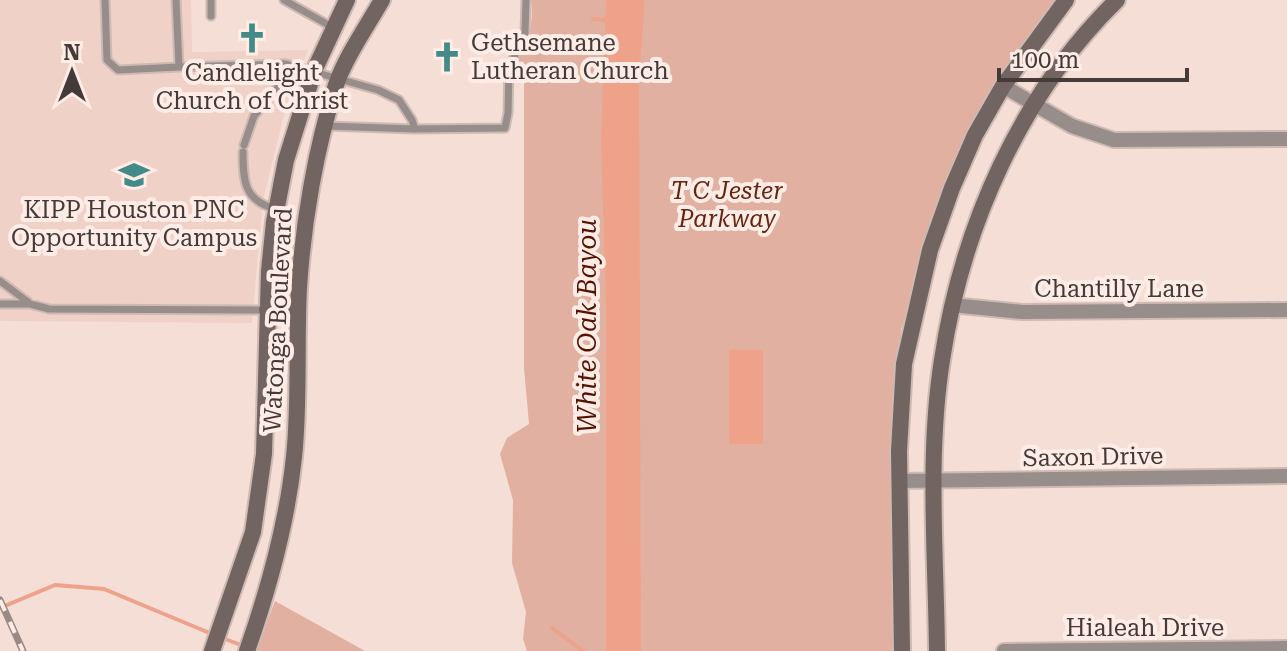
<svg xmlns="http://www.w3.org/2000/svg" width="1287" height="651" viewBox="0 0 1287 651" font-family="'Roboto Serif',serif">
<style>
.built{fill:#f0d1c8}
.green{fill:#e2b0a0}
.water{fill:#eea28a}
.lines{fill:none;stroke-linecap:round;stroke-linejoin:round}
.stream{stroke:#eea28a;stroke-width:4}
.lane-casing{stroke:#cebab3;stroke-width:11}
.street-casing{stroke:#cebab3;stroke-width:18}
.secondary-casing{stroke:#cebab3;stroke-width:20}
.lane{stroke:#978d8a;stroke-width:7}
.street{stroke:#978d8a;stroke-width:14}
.secondary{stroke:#726460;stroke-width:16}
.rail-casing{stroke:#9a8a85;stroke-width:7}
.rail{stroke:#ffece6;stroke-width:4;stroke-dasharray:12;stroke-linecap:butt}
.labels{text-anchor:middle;stroke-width:8;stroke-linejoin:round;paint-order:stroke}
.poi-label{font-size:24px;fill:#443b38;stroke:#ffece6}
.park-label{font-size:24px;font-style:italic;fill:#69250f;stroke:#ffece6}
.street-label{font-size:24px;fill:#443b38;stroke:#ffece6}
.water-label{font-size:26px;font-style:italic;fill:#561300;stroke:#ffece6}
</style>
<rect width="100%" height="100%" fill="#f5ded6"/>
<!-- built -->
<path class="built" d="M0,0H191L192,52L308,50L288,99L263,200L252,323L0,321Z"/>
<!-- green -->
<path class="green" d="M531,0H1056L1003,75L901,329L891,465L896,651H527L523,639L526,612L512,563L513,500L500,454L507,438L529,424L524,368V62L516,61C529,43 534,22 531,0Z
M275,601L365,651H366H256Z"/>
<!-- water -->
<path class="water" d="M606,0H645L639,79L641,651H606V307L601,141Z
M729,350H763V444H729Z"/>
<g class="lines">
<!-- stream -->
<path class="stream" d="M593,19L606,20
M0,608L55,585L104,589L212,634
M552,628L583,651
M220,637L246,647"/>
<!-- lane casing -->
<g class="lane-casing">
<path id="lane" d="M105,0L107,60L118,70L179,67L176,0
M211,0V16
M284,0L332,27
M179,67L286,64L378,90L399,100L412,120L415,129L505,128L508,113L509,68L525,33L526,0
M326,126L415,129
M244,145L254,116L284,80L283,64
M243,152C243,181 244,201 276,209
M0,281L28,302
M0,304H30L49,309L267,310"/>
</g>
<!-- street casing -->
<g class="street-casing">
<path id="street" d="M1003,86L1072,126L1114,140L1287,139
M952,305L1022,312L1287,310
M899,481L1287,476
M1004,651L1287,648"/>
</g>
<!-- secondary casing -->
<g class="secondary-casing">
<path id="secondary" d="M267,310H298
M212,651L253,532L264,454L269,271L274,222L286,160L314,71L347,0
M247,651C269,588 287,524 294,457C300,401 296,344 299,288C303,223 316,147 336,85C345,58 367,26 382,0
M902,651L899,451L904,364L930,250L952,188L975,135L1003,86L1066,0
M937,651C936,555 927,455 942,360C962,227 1020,95 1117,0"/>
</g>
<!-- lane -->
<use href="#lane" class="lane"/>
<!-- street -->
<use href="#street" class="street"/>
<!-- secondary -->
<use href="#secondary" class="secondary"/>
<!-- rail casing -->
<g class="rail-casing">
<path id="rail" d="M0,600L23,651"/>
</g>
<!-- rail -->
<use href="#rail" class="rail"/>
</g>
<!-- icons -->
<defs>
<g id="church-bare" transform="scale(2.4)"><path d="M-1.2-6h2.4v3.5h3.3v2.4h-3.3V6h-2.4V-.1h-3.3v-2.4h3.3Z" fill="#438b88" stroke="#ffece6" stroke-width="2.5" paint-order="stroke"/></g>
<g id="school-bare" transform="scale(2.4)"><path d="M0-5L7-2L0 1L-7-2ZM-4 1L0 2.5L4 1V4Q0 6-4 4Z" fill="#438b88" stroke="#ffece6" stroke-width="2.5" paint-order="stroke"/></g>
</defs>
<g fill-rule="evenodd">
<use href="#church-bare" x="252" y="38"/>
<use href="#church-bare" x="447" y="57"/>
<use href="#school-bare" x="134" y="175"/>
</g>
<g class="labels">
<!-- poi labels -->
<g class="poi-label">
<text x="471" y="51" text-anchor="start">Gethsemane<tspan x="471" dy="28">Lutheran Church</tspan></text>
<text x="252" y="81">Candlelight<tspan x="252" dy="28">Church of Christ</tspan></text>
<text x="134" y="218">KIPP Houston PNC<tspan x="134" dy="28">Opportunity Campus</tspan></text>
</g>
<!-- park labels -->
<g class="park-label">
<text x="727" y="199">T C Jester<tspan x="727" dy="28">Parkway</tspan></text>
</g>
<!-- street labels -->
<g class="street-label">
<text x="1119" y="297">Chantilly Lane</text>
<text transform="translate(278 320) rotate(-87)" y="8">Watonga Boulevard</text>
<text transform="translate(1093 457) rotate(-1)" y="8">Saxon Drive</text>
<text x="1145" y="636">Hialeah Drive</text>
</g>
<!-- water labels -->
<g class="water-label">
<text transform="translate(587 326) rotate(-90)" y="9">White Oak Bayou</text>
</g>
</g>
<!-- north arrow -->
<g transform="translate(72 72)" stroke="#ffece6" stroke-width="6" paint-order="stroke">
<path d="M0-6L14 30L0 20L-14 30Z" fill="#443b38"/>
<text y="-12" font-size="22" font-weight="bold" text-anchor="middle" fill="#443b38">N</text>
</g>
<!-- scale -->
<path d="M999 68v12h188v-12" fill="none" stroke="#443b38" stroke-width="4"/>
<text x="1011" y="68" font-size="24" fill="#443b38" stroke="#ffece6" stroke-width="6" paint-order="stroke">100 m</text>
</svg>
